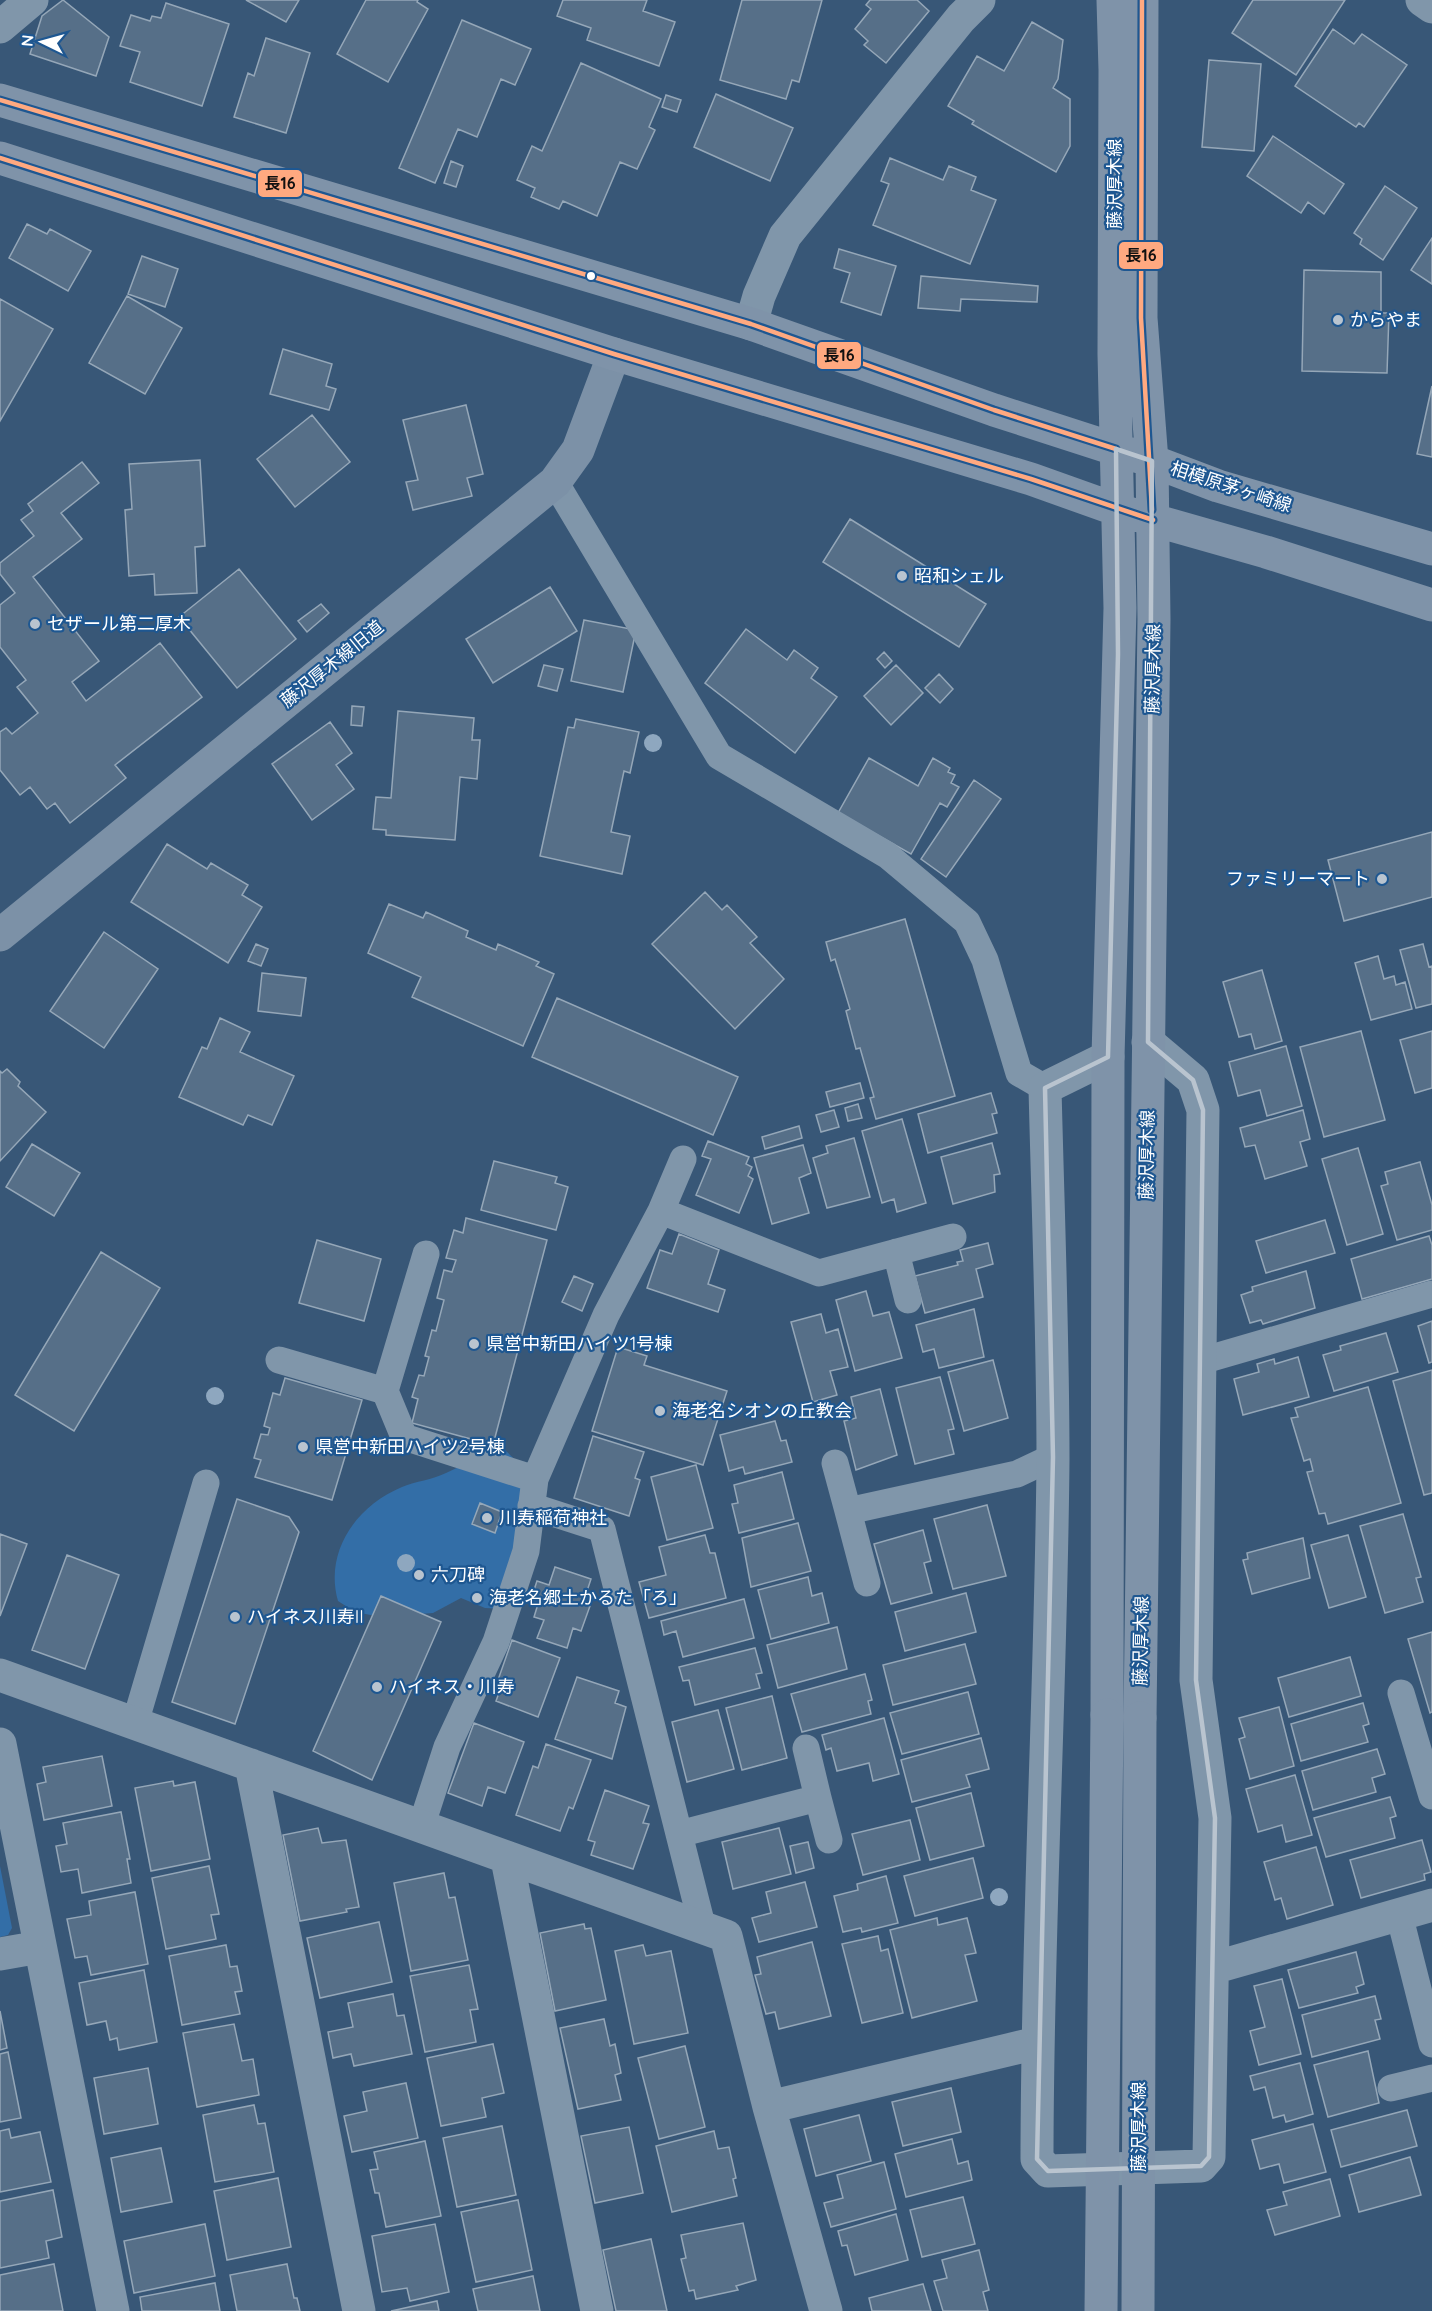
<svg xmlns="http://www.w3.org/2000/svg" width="1432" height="2311" viewBox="0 0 1432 2311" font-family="Quicksand,'Noto Sans JP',sans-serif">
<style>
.green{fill:#336ea7}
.building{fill:#566f88;stroke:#95a7b8;stroke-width:1.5}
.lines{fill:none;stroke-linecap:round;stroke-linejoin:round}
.lane{stroke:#8096aa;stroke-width:27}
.street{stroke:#8096aa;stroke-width:33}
.secondary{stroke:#7c91a7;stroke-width:33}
.primary{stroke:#7f93a9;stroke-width:33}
.primary-bridge{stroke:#7f93a9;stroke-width:33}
.bus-1-casing{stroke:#1e5791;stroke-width:9}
.bus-1{stroke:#ffa980;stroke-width:4.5}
.tree{fill:#8ea7bf}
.marked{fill:none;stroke:#b9c4cf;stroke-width:4.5;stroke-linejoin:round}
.bus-dot{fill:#fff;stroke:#1e5791;stroke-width:2}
.poi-dot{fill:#b9c4cf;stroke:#1e5791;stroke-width:2}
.labels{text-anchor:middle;stroke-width:4.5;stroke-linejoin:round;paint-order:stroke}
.street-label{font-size:18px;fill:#fff;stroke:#1e5791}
.poi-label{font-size:18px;fill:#fff;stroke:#1e5791;text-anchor:start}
.line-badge{stroke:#1e5791;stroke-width:2}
.pale-badge-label{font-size:16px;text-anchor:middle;font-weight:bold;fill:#111}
</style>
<rect width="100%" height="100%" fill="#385777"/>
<!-- green -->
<path class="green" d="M491,1449H504L536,1480L506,1609L485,1608L461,1598L433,1613L381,1617L355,1612L338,1601C324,1552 356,1506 402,1487C416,1481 432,1480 446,1473C462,1466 476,1457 491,1449Z
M0,1866L12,1928L8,1935L0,1937Z"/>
<!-- building -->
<path class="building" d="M63,0L109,37L96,76L30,54L42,16Z
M246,0H299L286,22Z
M366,0H418L417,2L428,9L388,82L337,54Z
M563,0H647L643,11L675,22L659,66L587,40L591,28L557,16Z
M742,0H822L799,82L792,80L786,99L720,80Z
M870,0H917L929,11L886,63L864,45L868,41L855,29L871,9L866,5Z
M1253,0H1345L1296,75L1232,33Z
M166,3L229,24L202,106L130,82L140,52L120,46L131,15L150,21L152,16L161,18Z
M462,20L531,49L515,85L501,79L477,137L458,129L435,183L399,168Z
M1032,22L1063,40L1058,79L1053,88L1070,99V146L1056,172L972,124L974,121L948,106L977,56L1004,71Z
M1333,29L1354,44L1362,34L1407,65L1364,127L1359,123L1356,127L1295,86Z
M266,38L310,53L286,133L234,117L248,73L254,76Z
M1209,60L1261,64L1254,151L1202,147Z
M581,63L661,99L649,127L655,130L637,169L620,162L597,216L563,201L559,209L531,197L535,188L517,180L532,146L542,151Z
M716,94L793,128L770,181L694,147Z
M666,95L681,100L677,112L662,107Z
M1273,136L1344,184L1324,214L1308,202L1301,213L1247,176Z
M890,158L943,180L949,166L976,177L971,190L996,200L970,264L873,225L889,184L881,181Z
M451,161L463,166L456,187L444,183Z
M1385,186L1417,208L1383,260L1360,244L1362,239L1354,233Z
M27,224L47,234L50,229L91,251L68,291L9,258Z
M1432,238V284L1411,270Z
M839,249L896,266L881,315L841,302L850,273L834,268Z
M142,256L178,269L165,307L128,294Z
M1304,270L1381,272V313H1389L1387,373L1302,371Z
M921,276L1038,286L1037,302L961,299L960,311L918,308Z
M127,296L182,328L145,394L89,363Z
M0,299L53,329L0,421Z
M283,349L332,364L326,386L336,389L329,410L270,394Z
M1432,386V457L1417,454Z
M466,405L483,474L467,478L472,496L413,510L406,482L418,480L403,420Z
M312,415L350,462L295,507L257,459Z
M200,460L205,546L195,547L197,593L155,595L154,574L129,576L125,510L132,509L129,464Z
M82,462L99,483L61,513L82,539L33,577L99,661L72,682L86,701L160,643L202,697L115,765L126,778L70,823L55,803L47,809L30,787L20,795L0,770V732L6,728L12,734L38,713L17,687L26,680L0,647V605L15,593L0,574V563L34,536L21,520L33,511L28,504Z
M850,519L986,604L959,647L823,562Z
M239,569L296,639L237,688L179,617Z
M550,587L577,631L493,683L466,639Z
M321,604L329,613L307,632L298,621Z
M584,620L636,630L623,692L571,681Z
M746,629L787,660L794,650L818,668L811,678L837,697L795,753L705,683Z
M884,652L892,661L885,668L877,659Z
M544,665L563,669L557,691L538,686Z
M896,665L923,693L891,725L864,696Z
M939,674L953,689L940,703L925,688Z
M352,706L364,707L362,726L351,725Z
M398,711L474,718L472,740H480L477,779L460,777L455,840L386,835V830L373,829L376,797L391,798Z
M576,719L639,732L630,773L624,771L611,832L630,836L622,874L540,856L568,727L574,728Z
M330,722L352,753L336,765L354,789L312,820L272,764Z
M869,758L918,786L933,758L950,768L948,772L955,775L951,783L959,787L947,807L940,803L911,854L838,813Z
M974,780L1001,799L946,877L921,859Z
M1432,832V897L1344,921L1328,860Z
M167,844L207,869L211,863L248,885L242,895L262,907L228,963L131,902Z
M705,892L722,910L727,905L757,937L750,943L784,979L735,1029L652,944Z
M389,904L423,918L426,912L468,931L466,937L496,950L498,944L539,962L536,966L554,974L523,1046L412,997L421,977L368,953Z
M905,919L955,1096L876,1119L870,1098L874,1097L860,1048L856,1049L846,1011L850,1009L835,959L831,961L826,942Z
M104,932L158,969L104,1048L50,1011Z
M256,944L268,949L261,966L248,961Z
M1423,944L1429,967L1432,966V1004L1416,1008L1400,950Z
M1378,956L1384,979L1394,976L1396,985L1405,982L1412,1009L1371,1020L1355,963Z
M1262,970L1282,1041L1255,1049L1251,1034L1239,1037L1223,982Z
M262,973L306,978L301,1016L258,1011Z
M557,998L738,1077L713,1135L532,1057Z
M220,1018L250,1032L240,1052L294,1076L272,1125L248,1115L243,1125L179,1097L202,1047L207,1049Z
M1361,1031L1385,1120L1324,1137L1300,1047Z
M1432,1031V1088L1415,1093L1400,1040Z
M1286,1046L1302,1106L1267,1116L1260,1090L1238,1096L1229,1062Z
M7,1069L20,1082L18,1086L46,1112L0,1161V1071L2,1073Z
M860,1083L864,1098L830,1107L826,1092Z
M991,1093L997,1113L992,1114L997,1133L928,1153L918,1114Z
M858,1104L862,1118L848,1121L845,1108Z
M834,1110L839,1127L821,1132L816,1115Z
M1303,1110L1310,1139L1300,1142L1307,1166L1265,1179L1255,1145L1245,1147L1240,1128Z
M902,1119L926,1203L897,1212L894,1199L882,1203L862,1131Z
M799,1126L802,1138L765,1149L762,1137Z
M854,1138L870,1197L827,1208L813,1158L828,1153L826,1146Z
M708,1141L749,1157L746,1164L752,1167L748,1176L753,1179L739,1213L696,1195L711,1159L702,1156Z
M992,1143L1000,1174L994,1175L995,1192L953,1204L941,1157Z
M32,1144L80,1173L54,1216L6,1187Z
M803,1145L811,1173L799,1178L809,1213L772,1224L754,1158Z
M1358,1148L1383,1234L1347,1245L1322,1159Z
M494,1161L557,1177L555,1183L568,1187L556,1230L481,1210Z
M1420,1162L1432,1205V1230L1397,1240L1381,1186L1388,1184L1385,1172Z
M466,1218L547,1240L493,1445L412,1423L418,1399L412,1397L419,1375L424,1376L429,1357L425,1356L432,1330L436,1331L444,1300L437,1298L444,1270L452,1272L456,1260L446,1258L454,1230L463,1233Z
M1325,1220L1335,1253L1266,1273L1256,1241Z
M679,1234L719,1250L708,1284L725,1290L718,1312L647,1288L660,1250L672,1254Z
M1429,1236L1432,1245V1279L1362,1299L1351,1259Z
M317,1240L381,1259L364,1321L299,1303Z
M988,1243L993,1264L976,1269L983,1297L925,1313L915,1276L958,1265L957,1262L963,1261L960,1250Z
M101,1252L160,1288L74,1431L15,1395Z
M1306,1271L1315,1308L1263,1324L1261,1320L1250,1323L1241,1295L1253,1291L1252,1287Z
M574,1276L593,1284L582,1311L562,1302Z
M866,1291L873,1316L889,1312L902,1358L855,1371L836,1300Z
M974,1309L984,1357L939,1368L934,1349L923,1352L916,1325Z
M821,1314L826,1333L838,1329L848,1367L830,1371L837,1395L813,1402L791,1322Z
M1432,1321V1362L1429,1363L1418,1326Z
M1386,1333L1398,1372L1334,1391L1323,1355L1341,1350L1340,1346Z
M618,1347L647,1356L644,1365L727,1391L703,1465L592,1431Z
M1298,1357L1309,1397L1243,1415L1234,1379L1259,1372L1257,1364L1274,1359L1275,1364Z
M993,1360L1008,1418L964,1431L948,1372Z
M1432,1370V1493L1424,1495L1393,1381Z
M940,1377L954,1429L948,1430L954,1454L915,1464L896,1388Z
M285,1378L362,1400L332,1500L255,1477L261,1460L254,1458L261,1434L268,1435L270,1428L264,1426L273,1393L280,1395Z
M1368,1387L1401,1503L1328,1524L1325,1513L1319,1514L1307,1472L1313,1471L1310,1459L1304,1461L1291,1418L1298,1417L1295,1408Z
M880,1389L897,1455L856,1470L844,1421L856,1418L851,1397Z
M775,1421L781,1441L786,1440L792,1462L745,1474L743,1467L729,1471L720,1435Z
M593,1436L644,1452L635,1478L640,1480L629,1516L574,1498Z
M696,1465L713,1528L667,1540L651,1477Z
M782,1472L794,1519L739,1533L732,1504L738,1503L734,1485Z
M237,1499L289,1517L299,1532L235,1724L172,1702Z
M480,1503L502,1512L495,1533L472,1524Z
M987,1505L1006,1576L953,1589L934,1519Z
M1403,1514L1421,1577L1416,1578L1423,1602L1385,1613L1360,1526Z
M798,1523L811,1571L751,1587L742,1538Z
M923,1530L931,1561L924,1563L932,1593L891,1604L874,1544Z
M0,1534L27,1544L0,1616Z
M705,1535L710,1553H715L726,1598L649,1618L639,1582L666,1575L659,1547Z
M1348,1535L1366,1597L1329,1608L1311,1545Z
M1303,1538L1310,1578L1252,1594L1243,1560L1248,1559L1247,1553Z
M67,1555L119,1575L85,1669L32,1650Z
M555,1567L591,1579L583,1603L590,1606L581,1631L573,1628L567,1648L537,1638L544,1620L534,1617L538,1604L530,1602L537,1581L549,1585Z
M808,1577L812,1596L822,1593L829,1623L771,1639L758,1590Z
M966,1593L976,1632L905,1651L895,1612Z
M381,1596L441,1622L372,1780L313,1751Z
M744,1599L754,1638L683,1657L676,1631L664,1635L661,1621Z
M837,1627L847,1669L778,1688L767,1645Z
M1432,1632V1712L1430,1713L1408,1639Z
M512,1640L560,1658L538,1717L496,1701L503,1682L498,1680Z
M965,1644L976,1684L893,1705L883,1665Z
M755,1648L762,1673L756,1674L760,1688L695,1705L689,1680L683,1681L679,1667Z
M1350,1657L1361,1696L1289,1717L1278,1678Z
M865,1674L872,1700L868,1701L871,1714L802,1732L791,1694Z
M577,1677L619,1691L615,1703L626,1707L612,1759L555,1739Z
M968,1692L979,1734L902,1754L890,1713Z
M772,1696L787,1758L742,1770L726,1708Z
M1363,1703L1369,1724L1363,1726L1368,1742L1301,1761L1291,1724Z
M1279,1707L1294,1766L1250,1779L1239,1739L1245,1737L1239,1718Z
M718,1710L734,1769L687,1782L672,1722Z
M884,1718L899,1774L873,1781L869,1763L837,1771L831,1748L826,1750L822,1735Z
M474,1723L524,1742L505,1793L488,1787L482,1806L448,1793Z
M981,1738L989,1769L966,1775L970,1787L912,1802L901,1760Z
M546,1744L591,1760L573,1809L569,1807L560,1831L516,1815L533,1766L538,1768Z
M1377,1749L1385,1774L1372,1778L1376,1792L1313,1810L1302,1771Z
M102,1756L112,1806L44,1820L37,1784L46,1782L43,1767Z
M1295,1775L1312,1835L1286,1842L1282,1825L1258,1832L1246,1789Z
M173,1781L174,1786L195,1782L210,1859L151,1871L135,1788Z
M605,1790L649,1806L643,1823L649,1824L633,1869L591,1855L595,1842L588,1840Z
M971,1793L984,1846L930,1860L916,1808Z
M1390,1797L1396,1816L1390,1818L1395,1838L1326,1857L1314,1818Z
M121,1812L130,1859H127L131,1883L82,1893L78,1869L61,1872L56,1846L67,1844L63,1823Z
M910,1820L920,1860L863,1875L852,1834Z
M318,1828L322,1843L346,1840L359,1907L346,1909L347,1912L300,1921L283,1835Z
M779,1828L791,1874L733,1889L722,1842Z
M1422,1840L1431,1872L1424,1874L1425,1880L1361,1898L1350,1860Z
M808,1842L814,1868L796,1873L790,1846Z
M1316,1847L1333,1905L1287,1919L1281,1898L1275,1900L1264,1862Z
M973,1858L983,1898L915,1916L904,1876Z
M209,1866L219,1914L211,1915L216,1939L166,1949L152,1878Z
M444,1873L449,1898L455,1897L468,1960L411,1971L394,1883Z
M886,1876L898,1923L862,1932L861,1928L843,1932L834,1896L858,1890L857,1884Z
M805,1882L817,1927L759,1942L752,1918L771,1913L766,1892Z
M135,1892L148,1964L91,1975L87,1956L75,1958L67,1919L91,1915L89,1901Z
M937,1918L938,1925L967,1918L976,1953L965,1955L977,2001L912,2018L890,1930Z
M379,1922L392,1982L320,1998L307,1938Z
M584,1924L585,1929L591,1928L606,2000L555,2011L540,1933Z
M878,1936L881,1951L888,1949L903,2013L862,2023L842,1944Z
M812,1942L831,2016L779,2029L775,2012L766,2014L755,1975L761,1974L757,1957Z
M226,1945L230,1967L237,1966L242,1991L235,1992L240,2014L182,2025L169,1956Z
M643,1945L646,1956L671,1951L688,2033L634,2044L615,1951Z
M1356,1952L1364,1984L1356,1987L1358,1993L1299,2008L1288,1970Z
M469,1965L478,2009L470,2010L476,2042L425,2052L410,1976Z
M144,1970L157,2042L119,2050L117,2038L110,2040L106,2021L87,2025L79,1983Z
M1282,1979L1301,2054L1259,2065L1250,2031L1265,2027L1254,1986Z
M393,1994L397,2016L404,2015L412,2054L354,2066L351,2054L333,2058L328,2032L353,2027L348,2003Z
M1375,1996L1381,2019L1375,2020L1380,2039L1312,2057L1302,2015Z
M0,2011L7,2048L0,2050Z
M604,2019L610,2046L615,2044L621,2073L615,2075L621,2100L578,2109L560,2028Z
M234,2024L242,2061L253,2059L259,2095L197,2107L183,2033Z
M493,2044L504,2093L482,2098L486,2117L441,2126L427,2058Z
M685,2046L705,2127L659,2139L638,2058Z
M1368,2051L1379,2103L1328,2117L1314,2065Z
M8,2052L21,2118L0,2122V2054Z
M1300,2063L1313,2114L1286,2122L1284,2115L1273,2118L1265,2087L1254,2090L1250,2076Z
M148,2068L158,2124L104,2134L94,2078Z
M406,2083L418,2138L352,2152L344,2116L367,2111L363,2092Z
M951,2088L961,2132L903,2146L892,2102Z
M254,2105L258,2124L265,2123L274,2172L215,2182L203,2115Z
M1407,2110L1417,2146L1341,2167L1331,2130Z
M859,2115L871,2161L816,2176L804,2129Z
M1313,2124L1326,2172L1284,2183L1279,2164L1260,2169L1252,2140Z
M502,2126L516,2195L457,2207L443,2138Z
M629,2127L643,2193L595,2203L581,2136Z
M9,2129L11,2138L40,2132L51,2182L0,2192V2131Z
M714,2131L718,2149L729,2147L736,2178L733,2179L737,2196L672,2212L656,2146Z
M952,2139L958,2164L968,2161L972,2180L906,2197L895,2154Z
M425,2141L441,2216L386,2227L379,2193H375L370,2170L378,2169L374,2152Z
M161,2148L172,2202L121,2212L111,2158Z
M1410,2157L1421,2195L1359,2212L1349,2175Z
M884,2162L896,2209L831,2227L824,2203L843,2198L837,2175Z
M278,2178L291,2247L227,2260L214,2191Z
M1330,2179L1340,2216L1275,2235L1267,2210L1287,2205L1283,2192Z
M53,2190L62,2237L46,2241L49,2258L0,2268V2201Z
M963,2197L975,2244L922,2257L910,2210Z
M518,2200L532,2270L476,2282L461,2212Z
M896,2214L908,2260L855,2275L847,2245L842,2246L838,2231Z
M743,2223L756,2280L736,2286L738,2290L696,2299L694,2290L689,2291L681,2259L686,2258L681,2235Z
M205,2224L215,2276L134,2293L124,2241Z
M435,2224L449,2292L410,2301L407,2288L382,2292L372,2236Z
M651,2239L667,2311H616L603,2250Z
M979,2250L989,2290L983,2292L988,2311H943L934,2281L947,2278L942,2260Z
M54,2264L63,2311H0V2275Z
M287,2264L294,2298H297L300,2311H237L230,2275Z
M533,2276L540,2311H478L473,2289Z
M215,2283L220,2311H142L140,2297Z
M923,2284L931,2311H872L869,2298Z
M437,2301L439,2311H391Z"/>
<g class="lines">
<!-- lane -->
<path class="lane" d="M555,482L719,756L887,855L967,922L985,960L1019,1073L1045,1088
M661,1211L683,1159
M896,1252L908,1300
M426,1254L385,1391L404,1437L535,1479
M279,1360L385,1391
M1201,1361L1432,1294
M835,1463L848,1511L1017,1474L1053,1457
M531,1506L602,1529L703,1929
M848,1511L867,1583
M1401,1693L1432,1796
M135,1723L206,1483
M818,1798L829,1840
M421,1827L447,1747L496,1642L526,1551L535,1479L606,1315L661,1211L819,1273L953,1237
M679,1834L818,1798L806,1748
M1399,1914L1432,2044
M1391,2088L1432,2078"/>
<!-- street -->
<path class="street" d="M1422,0L1432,7
M0,27L32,0
M751,324L759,296L785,236L961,18L979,0
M1108,1057L1045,1088C1048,1211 1053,1336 1053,1459C1051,1693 1037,1926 1037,2159L1048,2171L1201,2166L1209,2157L1215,1818L1196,1680L1203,1110L1193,1080L1148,1042
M0,1675L726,1936L769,2107L826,2311
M0,1744L113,2311
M251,1765L359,2311
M507,1859L597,2311
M0,1954L40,1947
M1213,1968L1432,1905
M769,2107L1037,2043"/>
<!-- secondary -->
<path class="secondary" d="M0,935L555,482L578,450L614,354"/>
<!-- primary -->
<path class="primary" d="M0,100L751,324L994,410L1152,461L1218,486L1432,549
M0,158L614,354L1031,479L1118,510L1266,552L1432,605
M1107,1715L1108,1057L1120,608L1114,354L1115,70L1113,0
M1140,1718L1154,619L1152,461L1141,318L1142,0"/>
<!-- primary-bridge -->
<path class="primary-bridge" d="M1101,2311L1107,1715
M1138,2311L1140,1718"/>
<!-- bus-1 casing -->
<g class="bus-1-casing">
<path id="bus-1" d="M1142,0L1141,318L1152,510
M0,100L751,324L994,410L1116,449
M0,158L614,354L1031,479L1153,520"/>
</g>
<!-- bus-1 -->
<use href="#bus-1" class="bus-1"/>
</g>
<!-- trees -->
<g class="tree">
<circle cx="653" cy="743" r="9"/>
<circle cx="215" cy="1396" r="9"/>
<circle cx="406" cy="1563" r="9"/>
<circle cx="999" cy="1897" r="9"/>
</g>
<!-- marked area -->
<path class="marked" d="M1116,449L1152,461L1148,1042L1193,1080L1203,1110L1196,1680L1215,1818L1209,2157L1201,2166L1048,2171L1037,2159L1053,1457L1045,1088L1108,1057L1118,654Z"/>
<!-- markers -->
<circle class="bus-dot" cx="591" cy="276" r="5"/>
<g class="poi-dot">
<circle cx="1338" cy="320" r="6"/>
<circle cx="902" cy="576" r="6"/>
<circle cx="35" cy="624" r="6"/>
<circle cx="1382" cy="879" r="6"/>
<circle cx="474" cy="1344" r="6"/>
<circle cx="660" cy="1411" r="6"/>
<circle cx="303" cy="1447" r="6"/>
<circle cx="487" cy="1518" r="6"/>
<circle cx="419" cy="1575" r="6"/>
<circle cx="477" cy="1598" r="6"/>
<circle cx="235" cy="1617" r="6"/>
<circle cx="377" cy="1687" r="6"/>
</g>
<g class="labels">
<!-- street labels -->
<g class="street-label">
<text transform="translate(1115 184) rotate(-90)" y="6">藤沢厚木線</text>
<text transform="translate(1231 487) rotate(18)" y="6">相模原茅ヶ崎線</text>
<text transform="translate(332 664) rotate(-39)" y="6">藤沢厚木線旧道</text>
<text transform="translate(1153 669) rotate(-89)" y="6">藤沢厚木線</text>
<text transform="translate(1147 1155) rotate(-89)" y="6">藤沢厚木線</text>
<text transform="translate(1141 1641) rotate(-89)" y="6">藤沢厚木線</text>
<text transform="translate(1139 2127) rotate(-90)" y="6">藤沢厚木線</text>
</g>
<!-- poi labels -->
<g class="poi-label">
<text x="1350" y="326">からやま</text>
<text x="914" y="582">昭和シェル</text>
<text x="47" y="630">セザール第二厚木</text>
<text x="1370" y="885" text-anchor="end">ファミリーマート</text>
<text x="486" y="1350">県営中新田ハイツ1号棟</text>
<text x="672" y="1417">海老名シオンの丘教会</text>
<text x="315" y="1453">県営中新田ハイツ2号棟</text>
<text x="499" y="1524">川寿稲荷神社</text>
<text x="431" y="1581">六刀碑</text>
<text x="489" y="1604">海老名郷土かるた「ろ」</text>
<text x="247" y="1623">ハイネス川寿II</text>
<text x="389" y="1693">ハイネス・川寿</text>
</g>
</g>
<g class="line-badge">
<rect x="257" y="169" width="46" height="29" rx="6" fill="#ffa980"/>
<rect x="1118" y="241" width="46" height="29" rx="6" fill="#ffa980"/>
<rect x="816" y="341" width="46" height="29" rx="6" fill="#ffa980"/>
</g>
<g class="pale-badge-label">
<text x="280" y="189">長16</text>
<text x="1141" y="261">長16</text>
<text x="839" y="361">長16</text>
</g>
<!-- north arrow -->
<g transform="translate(42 42) rotate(275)" stroke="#1e5791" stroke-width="4.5" paint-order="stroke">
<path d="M0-4.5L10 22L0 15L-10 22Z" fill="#ffffff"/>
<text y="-9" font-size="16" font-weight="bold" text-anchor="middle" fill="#ffffff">N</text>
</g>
</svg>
